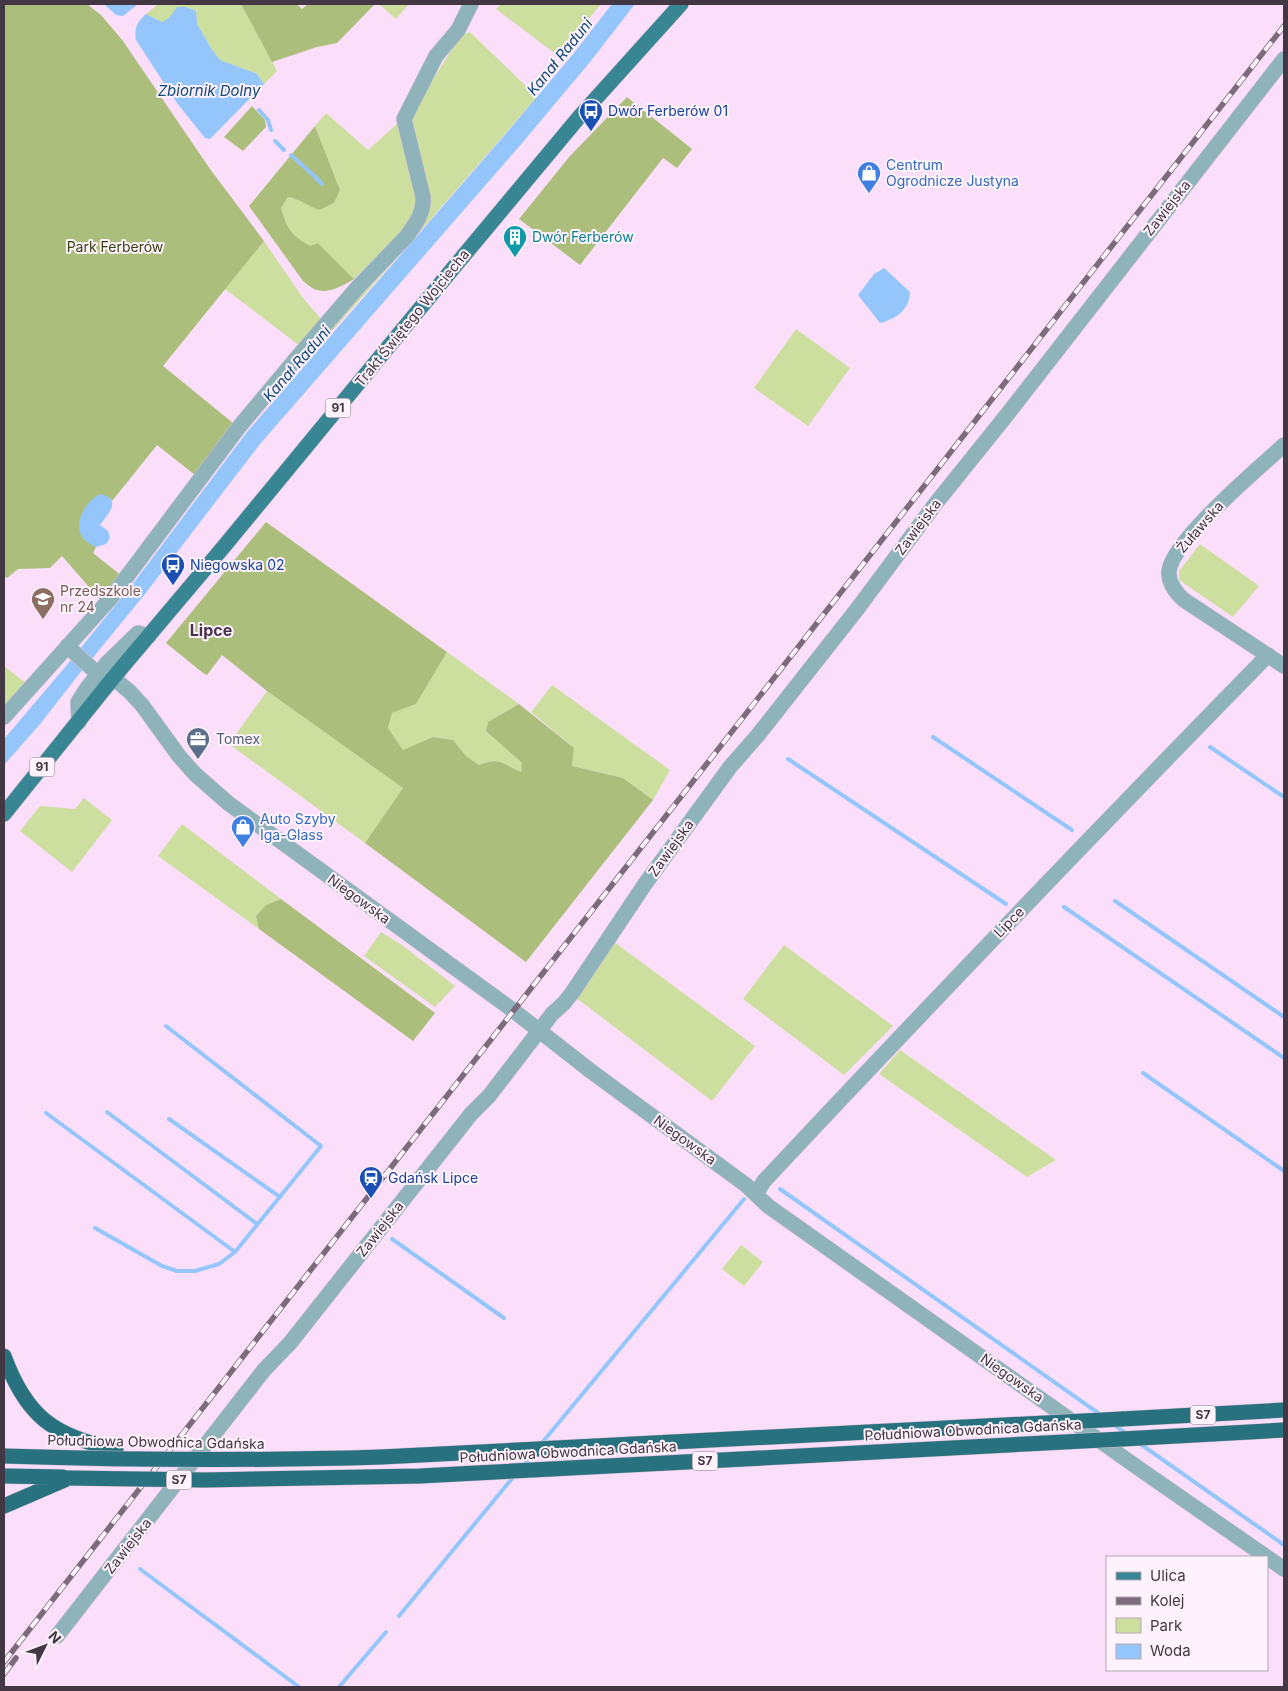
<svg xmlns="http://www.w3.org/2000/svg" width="1288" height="1691" viewBox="0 0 1288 1691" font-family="Inter,sans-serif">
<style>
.green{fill:#cddf9f}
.forest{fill:#acbe7b}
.water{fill:#94c6fb}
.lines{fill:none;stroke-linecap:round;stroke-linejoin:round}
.stream{stroke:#94c6fb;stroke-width:4}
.minor-casing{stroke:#d6bdd5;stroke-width:16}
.major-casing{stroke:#d6bdd5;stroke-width:16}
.highway-casing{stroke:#d6bdd5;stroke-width:16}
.minor{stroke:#8eb3bb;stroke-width:15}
.major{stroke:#388593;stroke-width:15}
.highway{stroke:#28717e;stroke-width:15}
.rail-casing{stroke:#7b6b7b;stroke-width:5.5}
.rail{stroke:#fef2fd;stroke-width:4;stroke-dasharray:11;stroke-linecap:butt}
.highway-bridge-casing{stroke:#d6bdd5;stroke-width:16;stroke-linecap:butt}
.highway-bridge{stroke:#28717e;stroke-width:15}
.labels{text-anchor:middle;stroke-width:4;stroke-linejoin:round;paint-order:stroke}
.shield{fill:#fef2fd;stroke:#7a6f7a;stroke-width:1}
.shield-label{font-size:12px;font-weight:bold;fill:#423742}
.transit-label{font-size:14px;fill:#164399;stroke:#fef2fd;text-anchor:start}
.shop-label{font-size:14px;fill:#366cbe;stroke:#fef2fd;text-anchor:start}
.street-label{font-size:14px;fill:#423742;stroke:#fef2fd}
.culture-label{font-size:14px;fill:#0d838f;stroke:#fef2fd;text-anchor:start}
.park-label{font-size:14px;fill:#364210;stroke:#fef2fd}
.education-label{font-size:14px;fill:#785e54;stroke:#fef2fd;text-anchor:start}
.service-label{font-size:14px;fill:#4e5e75;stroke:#fef2fd;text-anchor:start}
.water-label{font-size:15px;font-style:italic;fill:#124877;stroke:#fef2fd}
.quarter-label{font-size:16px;font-weight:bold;fill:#483248;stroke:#fef2fd}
</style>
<rect width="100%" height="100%" fill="#fbdffa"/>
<!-- green -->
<path class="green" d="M158,4H241L277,71L264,84L257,74L220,60L211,48L197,24L196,11L186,7L177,8L169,18L162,22L146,14Z
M379,4H409L396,19Z
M501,4H601L575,36L557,55L496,9Z
M470,32L537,97L404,250L332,331L329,328L421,222L409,128L413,111L461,35Z
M326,113L368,150L399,122L418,206L408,226L354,279L318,243L310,247C291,235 287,229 281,208L288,197C301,199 307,206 320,210L334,203L340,190L315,126Z
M264,241L303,298L322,320L300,346L225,289Z
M796,329L850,368L808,426L754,388Z
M1200,544L1259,586L1233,617L1179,580V571Z
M447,652L519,704L488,722L486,731L522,763L521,772C502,763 500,757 479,765L466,756L453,740L433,737L403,750L388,728L392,713L416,704Z
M4,666L27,684L4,710Z
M552,685L670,770L653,800L623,778L572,766L574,748L531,712Z
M267,691L403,788L365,843L229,744Z
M84,798L112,820L72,872L20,831L40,806L75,809Z
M182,824L281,899L266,905L256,916L259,929L158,856Z
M381,932L402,945L455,986L435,1007L364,956Z
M614,942L755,1046L712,1101L575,997Z
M784,945L893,1026L844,1075L743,999Z
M900,1050L1056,1160L1027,1177L879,1074Z
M741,1245L763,1262L744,1286L722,1269Z"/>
<!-- forest -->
<path class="forest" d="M4,4H87L101,15L123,41L210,169L264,241L163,366L233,423L195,475L157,445L112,501L110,498L83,538L96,547L93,553L122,576L113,588H107L103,594L104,599L102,602L62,556L50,568L18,569L7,578L4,576Z
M241,4H297L302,9L308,4H375L337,43L317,47L272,62Z
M627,97L692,149L677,168L663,158L580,265L519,219L570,156Z
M252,106L265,120L266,127L243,151L224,137Z
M315,126L340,190L334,203L320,210C308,207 301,199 288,197L281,208C287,229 291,235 310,246L318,243L354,279C344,285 329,294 317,290C312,289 307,284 303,281L249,206Z
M266,522L447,652L416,704L392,713L388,728L403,750L433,737L453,740L466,756L479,765C500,757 501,763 521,772L522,763L486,731L488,722L519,704L574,748L572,766L623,778L653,800L526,962L365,843L403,788L267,691L222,655L207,675L203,673L166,643Z
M281,899L435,1013L413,1041L259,929L256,916L266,905Z"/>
<!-- water -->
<path class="water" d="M104,4H138L123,16L116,15Z
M612,4H635L590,62L523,142L260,444L145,594L91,660L79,650L135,581L247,432L509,130L574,53Z
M177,7H186L196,11L197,24L211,48L220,60L257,74L264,84L210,139L205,138L177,103L136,40C134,28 137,22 146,14L162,22L169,18Z
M884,268L910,292C910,309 896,319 880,323L858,295L874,274Z
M100,494C123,499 108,514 100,525L108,531L110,538L106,544L96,547C92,545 86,542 83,538C72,523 86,501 100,494Z
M72,659L83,669L41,723L4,765V739Z"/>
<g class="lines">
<!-- stream -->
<path class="stream" d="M259,110L268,120L271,130
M275,141L284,150
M291,155L312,174L322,184
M933,737L1072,830
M1210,747L1284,797
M788,759L1006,904
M1115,901L1284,1017
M1064,907L1284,1058
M1143,1073L1284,1171
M107,1112L257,1224
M46,1113L235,1252
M169,1119L280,1197
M780,1189L1101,1415
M95,1228L162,1266L177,1271H195L219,1264L235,1252L321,1146L166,1026
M392,1239L504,1318
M1113,1424L1127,1434
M1139,1443L1284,1545
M541,1444L744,1199
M524,1465L533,1453
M140,1569L299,1687
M399,1616L514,1476
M339,1687L386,1632"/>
<!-- minor casing -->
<g class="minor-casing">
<path id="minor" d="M1284,445C1260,467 1173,540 1169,571C1168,583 1175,592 1184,600L1284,666
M67,646L98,674
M113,678L129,691L142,705L179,756L195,774L228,803L514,1011L592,1072L746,1185L768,1206L1144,1472L1284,1569
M4,717L110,599L239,427L295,360L357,288L407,236C416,223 424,213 423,197L404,119L436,56L458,30L471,4
M79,722L78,702L87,688L107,663L138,633L149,636
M756,1194L764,1181C930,1004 1098,829 1268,655
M57,1636L264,1370L290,1343L471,1114L489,1096L552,1014L564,1003L572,993L645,884L730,767L758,735L858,608L936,503L1006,416L1284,59"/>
</g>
<!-- major casing -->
<g class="major-casing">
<path id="major" d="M4,814L113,678L226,544L450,272L580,116L681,4"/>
</g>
<!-- highway casing -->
<g class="highway-casing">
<path id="highway" d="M4,1356C26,1416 54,1437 116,1449
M1122,1419L1284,1410
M1122,1439L1284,1430
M4,1476L63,1477
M4,1506L69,1478"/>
</g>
<!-- minor -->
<use href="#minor" class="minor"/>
<!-- major -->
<use href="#major" class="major"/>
<!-- highway -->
<use href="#highway" class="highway"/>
<!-- rail casing -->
<g class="rail-casing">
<path id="rail" d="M4,1662L1284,26
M4,1674L16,1658"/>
</g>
<!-- rail -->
<use href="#rail" class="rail"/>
<!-- highway-bridge casing -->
<g class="highway-bridge-casing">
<path id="highway-bridge" d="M4,1456C130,1460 255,1461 381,1457L1122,1419
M69,1478L205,1480L420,1476L1122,1439"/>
</g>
<!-- highway-bridge -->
<use href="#highway-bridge" class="highway-bridge"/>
</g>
<!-- icons -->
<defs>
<g id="bus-pin" transform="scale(1.25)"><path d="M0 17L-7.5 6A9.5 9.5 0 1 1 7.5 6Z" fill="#1a4fb4" stroke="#fef2fd"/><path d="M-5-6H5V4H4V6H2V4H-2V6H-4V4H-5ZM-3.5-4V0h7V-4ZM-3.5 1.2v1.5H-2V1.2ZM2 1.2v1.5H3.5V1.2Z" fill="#fff"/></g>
<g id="shop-pin" transform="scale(1.25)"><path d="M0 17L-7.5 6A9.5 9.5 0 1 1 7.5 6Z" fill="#3f7fe0" stroke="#fef2fd"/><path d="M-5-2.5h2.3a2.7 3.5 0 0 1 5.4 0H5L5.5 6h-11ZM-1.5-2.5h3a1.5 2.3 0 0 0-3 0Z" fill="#fff"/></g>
<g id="building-pin" transform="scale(1.25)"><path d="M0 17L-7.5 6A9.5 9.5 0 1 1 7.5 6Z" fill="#0f9aa8" stroke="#fef2fd"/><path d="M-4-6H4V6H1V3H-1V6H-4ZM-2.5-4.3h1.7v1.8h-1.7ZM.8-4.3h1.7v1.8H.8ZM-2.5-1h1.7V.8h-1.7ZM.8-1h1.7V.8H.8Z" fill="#fff"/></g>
<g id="school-pin" transform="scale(1.25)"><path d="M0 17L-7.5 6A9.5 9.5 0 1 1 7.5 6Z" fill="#8d6e63" stroke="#fef2fd"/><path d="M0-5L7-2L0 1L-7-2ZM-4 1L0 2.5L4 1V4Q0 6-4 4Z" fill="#fff"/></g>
<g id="office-pin" transform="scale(1.25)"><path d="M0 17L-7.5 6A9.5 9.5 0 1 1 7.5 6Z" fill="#5c6f8a" stroke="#fef2fd"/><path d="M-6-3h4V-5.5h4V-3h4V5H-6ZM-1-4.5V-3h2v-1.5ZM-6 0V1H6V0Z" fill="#fff"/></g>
<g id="station-pin" transform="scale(1.25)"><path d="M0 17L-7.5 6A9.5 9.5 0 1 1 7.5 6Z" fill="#1a4fb4" stroke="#fef2fd"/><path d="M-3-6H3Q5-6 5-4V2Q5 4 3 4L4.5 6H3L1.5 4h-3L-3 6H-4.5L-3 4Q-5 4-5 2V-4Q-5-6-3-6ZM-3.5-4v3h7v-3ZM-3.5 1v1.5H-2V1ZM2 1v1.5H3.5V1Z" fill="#fff"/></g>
</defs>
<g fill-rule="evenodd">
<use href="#bus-pin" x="591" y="111"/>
<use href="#shop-pin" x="869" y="173"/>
<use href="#building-pin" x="515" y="237"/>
<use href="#bus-pin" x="173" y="565"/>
<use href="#school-pin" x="43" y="599"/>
<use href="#office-pin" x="198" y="739"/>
<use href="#shop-pin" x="243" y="827"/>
<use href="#station-pin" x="371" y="1178"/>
</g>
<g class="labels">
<!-- shield labels -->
<g class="shield">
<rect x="325.5" y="398.5" width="25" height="19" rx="4"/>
<rect x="29.5" y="757.5" width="25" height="19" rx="4"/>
<rect x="1190.5" y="1405.5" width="25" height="19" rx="4"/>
<rect x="692.5" y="1451.5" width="25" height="19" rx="4"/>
<rect x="166.5" y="1470.5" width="25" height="19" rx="4"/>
</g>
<g class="shield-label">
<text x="338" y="412">91</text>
<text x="42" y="771">91</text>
<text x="1203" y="1419">S7</text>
<text x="705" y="1465">S7</text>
<text x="179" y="1484">S7</text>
</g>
<!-- transit labels -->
<g class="transit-label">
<text x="608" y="116">Dwór Ferberów 01</text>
<text x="190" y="570">Niegowska 02</text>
<text x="388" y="1183">Gdańsk Lipce</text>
</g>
<!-- shop labels -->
<g class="shop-label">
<text x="886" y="170">Centrum<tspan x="886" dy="16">Ogrodnicze Justyna</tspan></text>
<text x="260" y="824">Auto Szyby<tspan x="260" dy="16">Iga-Glass</tspan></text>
</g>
<!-- street labels -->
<g class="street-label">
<text transform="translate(1167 208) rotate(-52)" y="5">Zawiejska</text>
<text transform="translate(412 318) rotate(-51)" y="5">Trakt Świętego Wojciecha</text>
<text transform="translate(918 527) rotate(-53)" y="5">Zawiejska</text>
<text transform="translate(1200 527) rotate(-49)" y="5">Żuławska</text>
<text transform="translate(671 848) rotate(-54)" y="5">Zawiejska</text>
<text transform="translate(359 899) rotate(36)" y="5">Niegowska</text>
<text transform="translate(1009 922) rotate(-46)" y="5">Lipce</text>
<text transform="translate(685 1140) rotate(36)" y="5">Niegowska</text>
<text transform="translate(380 1229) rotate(-52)" y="5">Zawiejska</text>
<text transform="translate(1012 1378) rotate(35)" y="5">Niegowska</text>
<text transform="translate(973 1430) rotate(-3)" y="5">Południowa Obwodnica Gdańska</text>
<text transform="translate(156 1442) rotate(1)" y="5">Południowa Obwodnica Gdańska</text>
<text transform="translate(568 1452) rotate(-3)" y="5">Południowa Obwodnica Gdańska</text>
<text transform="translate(128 1546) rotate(-52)" y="5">Zawiejska</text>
</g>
<!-- culture labels -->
<g class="culture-label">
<text x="532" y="242">Dwór Ferberów</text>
</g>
<!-- park labels -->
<g class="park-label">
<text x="115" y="252">Park Ferberów</text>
</g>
<!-- education labels -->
<g class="education-label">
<text x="60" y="596">Przedszkole<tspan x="60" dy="16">nr 24</tspan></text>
</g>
<!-- service labels -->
<g class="service-label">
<text x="216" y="744">Tomex</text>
</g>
<!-- water labels -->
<g class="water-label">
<text transform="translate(560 57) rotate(-51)" y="5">Kanał Raduni</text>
<text x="209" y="96">Zbiornik Dolny</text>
<text transform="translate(297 364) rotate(-49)" y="5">Kanał Raduni</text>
</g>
<!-- quarter labels -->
<g class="quarter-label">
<text x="211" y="636">Lipce</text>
</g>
</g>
<!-- border -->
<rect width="1288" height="1691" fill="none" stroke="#423742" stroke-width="10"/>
<!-- legend -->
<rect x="1106" y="1556" width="162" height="115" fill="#fef2fd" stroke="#b3a7b2"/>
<rect x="1116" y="1572" width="25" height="8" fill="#388593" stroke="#b3a7b2"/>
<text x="1150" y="1581" font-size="15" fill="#423742">Ulica</text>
<rect x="1116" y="1597" width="25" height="8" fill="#7b6b7b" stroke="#b3a7b2"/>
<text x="1150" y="1606" font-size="15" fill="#423742">Kolej</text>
<rect x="1116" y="1618" width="25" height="15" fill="#cddf9f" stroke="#b3a7b2"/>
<text x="1150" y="1631" font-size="15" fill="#423742">Park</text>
<rect x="1116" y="1644" width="25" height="15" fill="#94c6fb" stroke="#b3a7b2"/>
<text x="1150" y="1656" font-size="15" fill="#423742">Woda</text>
<!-- north arrow -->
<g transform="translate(45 1646) rotate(48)" stroke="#fef2fd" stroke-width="4" paint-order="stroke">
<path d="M0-4L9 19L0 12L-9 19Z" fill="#423742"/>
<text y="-8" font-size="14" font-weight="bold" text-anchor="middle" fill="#423742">N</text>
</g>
</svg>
